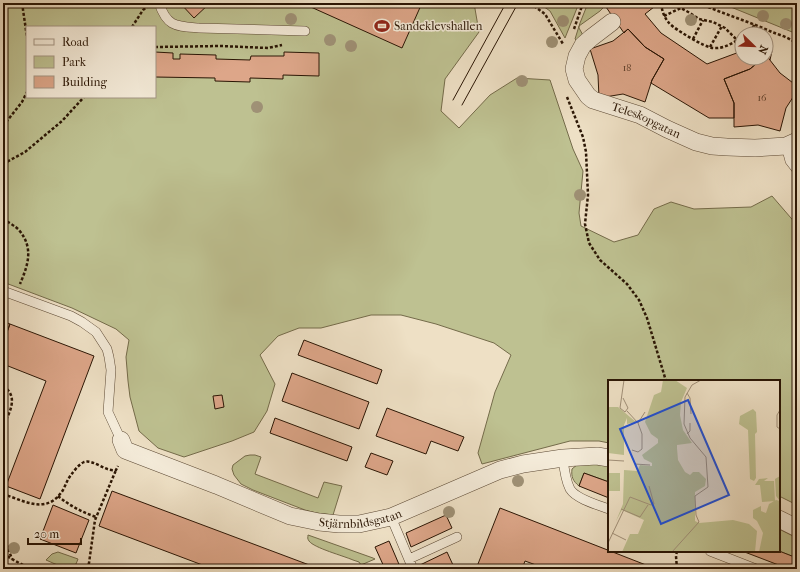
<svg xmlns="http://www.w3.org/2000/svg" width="800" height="572" viewBox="0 0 800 572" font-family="'IM FELL French Canon',serif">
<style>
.green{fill:#bec191;stroke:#746b4a;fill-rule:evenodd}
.building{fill:#dda689;stroke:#2a1504}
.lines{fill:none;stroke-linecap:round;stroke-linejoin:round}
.lane-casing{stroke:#5b4834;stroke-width:10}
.street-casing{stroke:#5b4834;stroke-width:18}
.path{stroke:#2a1504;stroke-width:2.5;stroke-dasharray:3 2;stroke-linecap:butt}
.lane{stroke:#f4ebd9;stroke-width:9}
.street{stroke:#f4ebd9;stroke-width:17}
.tram{stroke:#2a1504;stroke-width:1}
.tree{fill:#9f9176}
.labels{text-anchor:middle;stroke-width:3;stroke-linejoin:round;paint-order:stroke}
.number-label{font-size:10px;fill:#573925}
.poi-label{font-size:12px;fill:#2a1504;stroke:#f4ebd9;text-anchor:start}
.street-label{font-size:12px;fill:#2a1504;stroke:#f4ebd9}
.inset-road{fill:none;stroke:#a08f78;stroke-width:1}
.view{fill:#1d4ed8;fill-opacity:0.15;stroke:#1d4ed8;stroke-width:2}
.inset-edge{fill:none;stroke:#2a1504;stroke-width:2}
</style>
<rect width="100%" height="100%" fill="#eee0c5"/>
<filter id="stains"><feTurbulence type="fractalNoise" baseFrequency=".005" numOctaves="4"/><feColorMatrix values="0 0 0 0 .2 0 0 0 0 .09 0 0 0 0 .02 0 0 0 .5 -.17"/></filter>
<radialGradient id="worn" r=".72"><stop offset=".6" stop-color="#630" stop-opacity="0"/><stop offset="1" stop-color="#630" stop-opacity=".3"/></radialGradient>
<!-- green -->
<path class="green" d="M3,3H474L479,32L445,79L441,111L459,128L490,95L517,78L550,80L573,149L583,171L579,213L581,226L614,242L638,235L654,209L671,202L694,209L751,207L772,196L797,225V505L779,496V381H609V443L599,441H570L482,464L478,453L495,392L511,355L494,343L436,324L401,315H371L321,328H299L278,336L260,355L275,384L267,411L254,432L232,441L184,457L158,448L139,431L130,397L128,381L126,357L129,340L116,329L72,308L3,282ZM27,27H155V97H27Z
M540,3H579L565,38L550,11L540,4Z
M588,3H608L600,11L579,26V28L584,37L577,41L575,39L580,23Z
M721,3H797V34Z
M250,455H255L261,457L255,474L318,498L324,482L342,486L333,515L316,513L305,510L253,490L241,484L234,475L232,469L233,465L245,456Z
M583,463L609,466V482L584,473L579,486C573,481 571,477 572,469L578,464Z
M779,529L797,538V558L779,551Z
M308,535L373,558L375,559L361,565L359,562L353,560C344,556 314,548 309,541C307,538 308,538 308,535Z
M58,552L78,559L76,564L69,568L62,567L46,560L52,554Z"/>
<!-- building -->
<path class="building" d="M180,3H210L194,18Z
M302,3H422L402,48Z
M611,3H651L654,7L645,14L661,33L707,64L742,51V58H763L750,69L724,79L734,103V118H709L651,83L652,80L664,59L645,47L628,29L624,33L606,7Z
M628,29L645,47L664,59L652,80L645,102L623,94L599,98L598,75L590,49L613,41Z
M766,43L772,51L770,60L766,56Z
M155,52L173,53V59H180V54L216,55V59L250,60L251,56H284V52L319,53V76L283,75V79L250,78V82L215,81V78L155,77Z
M766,55L780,73L797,86V91L786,108L780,131L758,125L734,127V103L724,79L750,69L763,58H766Z
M3,321L10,324L3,343Z
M10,324L94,356L40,499L6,486L46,381L3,364V343Z
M304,340L382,370L377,384L298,355Z
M292,373L369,402L359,429L282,401Z
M222,395L224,407L215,409L213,396Z
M387,408L464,437L458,451L431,441L426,454L376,436Z
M275,418L352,447L347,461L270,433Z
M371,453L393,461L387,475L365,467Z
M584,473L609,482V498L579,486Z
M112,491L320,569H213L99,526Z
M53,505L89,520L76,553L40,539Z
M500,508L646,565L645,569H547L525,561L522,569H476Z
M446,515L452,528L411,547L406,533Z
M389,541L401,569H385L375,547Z
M742,551H779L797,558L793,569H789Z
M447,552L453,565L446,569H422L420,565Z"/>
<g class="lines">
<!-- lane casing -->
<g class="lane-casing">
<path id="lane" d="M159,3C167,27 176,26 199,28L305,31
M786,146L790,161L797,170
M3,291L71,316L82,322L96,332L107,349L109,357L111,370L108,412L121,440
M563,458C564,468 565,479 570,489C576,499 598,505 609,509
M391,517L413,569
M710,551L756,569
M409,559L457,537"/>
</g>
<!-- street casing -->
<g class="street-casing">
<g id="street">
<path id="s1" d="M612,22L591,38L583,45L577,56L574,69L577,80L588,96L593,100L640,115L667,129L696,142L712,146L727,147L755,148L786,146L797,141"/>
<path id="s2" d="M121,440L125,450L216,485L290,516L319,522L339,524H359L391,517L500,470L523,464L563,458L597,456L609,458"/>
<path d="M779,519L797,528"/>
</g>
</g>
<!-- path -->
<path class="path" d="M22,3L27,37
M530,3L545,14L563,44
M661,3C662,11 664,17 669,23C674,29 706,48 713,48C724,49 733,43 742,37
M699,3C723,14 748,21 772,32C780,35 790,38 797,44
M664,16L681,8L690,13L699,19L713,22L725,28L737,40
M132,27L143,10L147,7
M574,29L583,3
M745,34L755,25
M693,39L703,20
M155,47L221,46L268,48L282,45
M710,47L722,26
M567,97L583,137L586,152L588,195L585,224L589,243L600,260L627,284L639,300L647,318L666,381
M3,126L22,102L27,92
M3,164L25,152L62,121L84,97
M3,219C8,222 15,226 19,230C34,248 28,265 20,284
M3,386C19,396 10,412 3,426
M3,494C22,500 45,514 60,494C65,489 66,481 71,475C74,471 78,465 84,462C94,459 105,472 116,470L118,466
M58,496C70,506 82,512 96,517
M3,535L12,559
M3,554L30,569
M87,569L89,563L95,520L116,470
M677,569L676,556L677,551"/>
<!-- lane -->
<use href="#lane" class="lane"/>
<!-- street -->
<use href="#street" class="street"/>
<!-- tram -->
<path class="tram" d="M453,100L506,3
M462,105L517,5"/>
</g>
<!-- trees -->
<g class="tree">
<circle cx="763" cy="16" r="6"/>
<circle cx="291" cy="19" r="6"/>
<circle cx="691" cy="20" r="6"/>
<circle cx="563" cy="21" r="6"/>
<circle cx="786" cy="24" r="6"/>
<circle cx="330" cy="40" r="6"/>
<circle cx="552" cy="42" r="6"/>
<circle cx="351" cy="46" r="6"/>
<circle cx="522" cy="81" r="6"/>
<circle cx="257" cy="107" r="6"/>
<circle cx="580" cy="195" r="6"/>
<circle cx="518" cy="481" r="6"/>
<circle cx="449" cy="512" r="6"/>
<circle cx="14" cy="548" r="6"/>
</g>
<!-- icons -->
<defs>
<g id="stadium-bare" transform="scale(1.2)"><path d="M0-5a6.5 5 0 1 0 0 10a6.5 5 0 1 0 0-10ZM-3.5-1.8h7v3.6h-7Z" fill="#8f2418" stroke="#f4ebd9" stroke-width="2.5" paint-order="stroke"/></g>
</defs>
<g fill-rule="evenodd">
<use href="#stadium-bare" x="382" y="26"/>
</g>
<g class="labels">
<!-- number labels -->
<g class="number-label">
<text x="627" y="71">18</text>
<text x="762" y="101">16</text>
</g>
<!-- poi labels -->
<g class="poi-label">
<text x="394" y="30">Sandeklevshallen</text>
</g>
<!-- street labels -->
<g class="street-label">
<text dy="4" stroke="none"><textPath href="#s1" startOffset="157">Teleskopgatan</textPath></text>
<text dy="4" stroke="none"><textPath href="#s2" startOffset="260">Stjärnbildsgatan</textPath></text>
</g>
</g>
<!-- overview -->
<g transform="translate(608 380)">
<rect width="172" height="172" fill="#eee0c5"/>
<path d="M55,0H67L79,8L73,22L72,35L75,50L84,63L69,65V68L70,80L77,92L82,95L85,92H91L98,99L97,106L87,112V141L91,143L125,140L141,144L149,151L147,172H14L22,154H30L36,140L14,130L8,141L15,124L16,90L29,91L32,85L44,86V83L36,79L34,75L50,63V59L43,54L37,42L46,15L53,12ZM0,27H10L28,42L19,44V38L16,45V75L0,73ZM145,29L148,32L149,52L147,54L148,98L146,101L142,99L140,50L131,44L132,36ZM0,93H12V111H0ZM172,96V172H151L155,153L149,141L145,138V130L153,126V131L158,133L161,124L168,120L172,121L168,116L167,99ZM160,98L156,101H166L167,121L154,122L152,105H147L151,99Z" fill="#bec191"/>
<path class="inset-road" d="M79,13L82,18L83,34M15,18L20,28L17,32L12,28L16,0M172,30L169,35V47L172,49M19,31L30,43L34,54V69L30,72L24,70M30,43L37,32M79,54L82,51V43M0,80L16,81M27,84L42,85M13,129L32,137L40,125M4,153L18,160M0,163L22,117L43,125L46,124L41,106M64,172L91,142L88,135L87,116L100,107L98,77L82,58L76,44L77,17L84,5L93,0"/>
<path class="view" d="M80,20L121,115L53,144L12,49Z"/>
<rect width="172" height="172" class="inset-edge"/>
</g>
<!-- margin -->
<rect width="800" height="572" fill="none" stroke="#eee0c5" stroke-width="16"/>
<rect x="4" y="4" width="792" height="564" fill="none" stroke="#2a1504" stroke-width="2"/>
<rect x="8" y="8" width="784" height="556" fill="none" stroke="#2a1504"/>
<!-- legend -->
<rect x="26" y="26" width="130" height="72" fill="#f4ebd9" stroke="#a39584"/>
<rect x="34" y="39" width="20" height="6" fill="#f4ebd9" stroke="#a39584"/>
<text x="62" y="46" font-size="12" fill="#2a1504">Road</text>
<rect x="34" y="56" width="20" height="12" fill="#bec191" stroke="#a39584"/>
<text x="62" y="66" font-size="12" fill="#2a1504">Park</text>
<rect x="34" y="76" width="20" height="12" fill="#dda689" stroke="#a39584"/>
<text x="62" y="86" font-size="12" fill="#2a1504">Building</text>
<!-- north arrow -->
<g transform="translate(754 46) rotate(113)"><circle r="19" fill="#f4ebd9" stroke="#a39584"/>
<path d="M0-3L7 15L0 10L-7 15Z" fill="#8f2418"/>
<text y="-6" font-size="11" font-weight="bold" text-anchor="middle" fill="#2a1504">N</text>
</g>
<!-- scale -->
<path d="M28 538v6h53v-6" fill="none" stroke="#2a1504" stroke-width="2"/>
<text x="34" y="538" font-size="12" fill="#2a1504" stroke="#f4ebd9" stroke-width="3" paint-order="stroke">20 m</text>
<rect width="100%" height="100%" filter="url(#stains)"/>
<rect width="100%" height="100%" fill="url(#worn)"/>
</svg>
